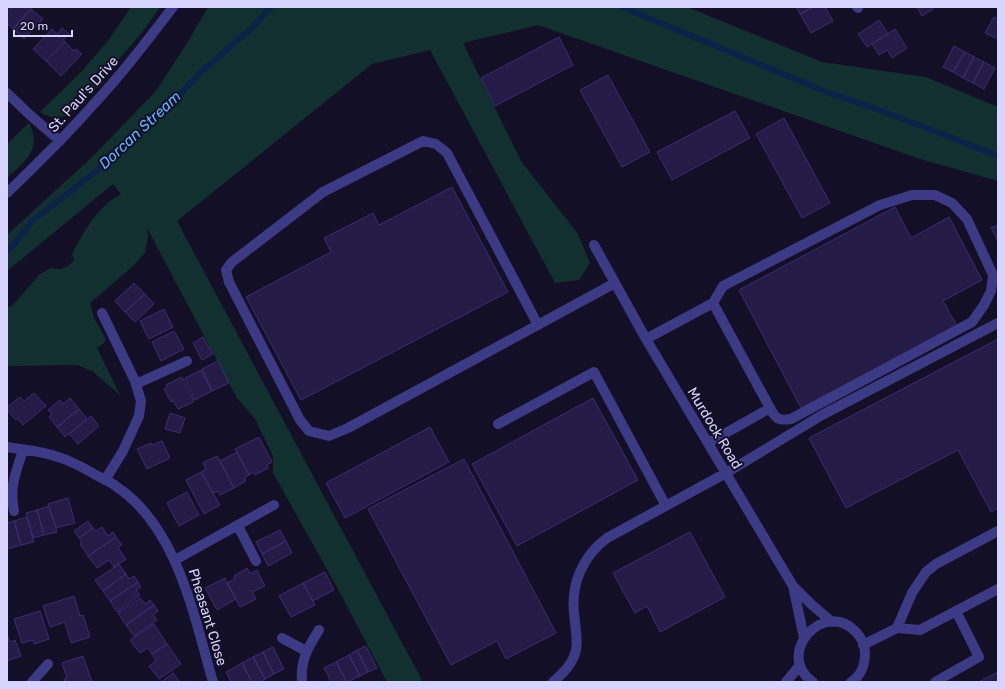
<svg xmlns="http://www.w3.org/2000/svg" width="1005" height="689" viewBox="0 0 1005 689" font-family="Rubik,sans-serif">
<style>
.green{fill:#12302f}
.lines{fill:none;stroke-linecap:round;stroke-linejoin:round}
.stream{stroke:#0c2248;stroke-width:6}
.building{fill:#241b47;stroke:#3b2d73}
.minor{stroke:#3d3a85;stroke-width:10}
.labels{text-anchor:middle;stroke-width:4;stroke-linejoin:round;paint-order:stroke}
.street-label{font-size:14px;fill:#d9d4ff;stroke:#130f26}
.water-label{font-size:15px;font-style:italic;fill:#62b6ff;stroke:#130f26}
</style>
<rect width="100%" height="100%" fill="#130f26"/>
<!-- green -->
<path class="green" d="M131,7H160L144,30L77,109C64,119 55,121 40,112L81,72L107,42Z
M208,7H687L822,62L926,77L998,107V181L920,159L538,25L463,43L521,161L578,234L590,263L579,280L555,283L430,50L372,64L177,221L423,682H387L339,591L273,473V456L255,419L237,398L147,228L148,237L145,253L132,267L90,303L94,318L106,339L104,343L97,348L120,395L92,371L77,365L7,366V307L12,306L40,274L51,268C61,271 68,268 74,260L72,254C85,230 97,207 121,194L113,184L7,271V235L91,158L156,91L187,43Z
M29,123C43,149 24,162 7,178V144Z"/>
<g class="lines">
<!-- stream -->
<path class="stream" d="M622,7L829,93C886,111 942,134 998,156
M7,251L17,241L32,221L117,155L164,111L203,70L252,28L271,7"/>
</g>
<!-- building -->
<path class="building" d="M12,7H30L31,9L13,29L7,23V12Z
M796,7H811V8L800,14Z
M814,7H825L833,21L811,33L800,14Z
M917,7H931L933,9L922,16Z
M31,9L43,19L24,39L13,29Z
M994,17L998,19V39L985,33Z
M879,20L888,34L867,47L858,34Z
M62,28L69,34L63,40L65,42L46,61L33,49L52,29L57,34Z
M895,29L907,48L892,58L887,50L879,55L872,44Z
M559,37L573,65L495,106L481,78Z
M65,42L74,51L76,49L82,54L61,76L46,61Z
M954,46L965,52L953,72L943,67Z
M965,52L974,57L963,78L953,72Z
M974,57L984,62L973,83L963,78Z
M984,62L995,68L984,89L973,83Z
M608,75L650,152L622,167L580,90Z
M735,111L750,138L672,180L657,152Z
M784,118L830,203L802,218L756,134Z
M452,187L508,292L301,400L246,297L331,252L324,238L373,213L379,225Z
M895,207L911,238L949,217L982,280L943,301L957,326L801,408L739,290Z
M998,225V241L991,228Z
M134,283L145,294L125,312L115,301Z
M145,294L154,304L135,322L125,312Z
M164,309L173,327L149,339L140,321Z
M174,331L184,349L161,361L152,342Z
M203,337L213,354L202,360L193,343Z
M998,339V508L991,512L958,450L846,508L809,438Z
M218,361L229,383L212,391L202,369Z
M201,370L212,391L195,400L185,378Z
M182,377L194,402L178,409L173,400L171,402L164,389L167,387L166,385Z
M34,393L46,406L23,425L18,419L16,420L7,410V407L20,397L24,401Z
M70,398L79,409L57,427L49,417L52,414L48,410L60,400L63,404Z
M593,398L638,480L517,546L472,464Z
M79,409L87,419L65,437L57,427Z
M170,413L185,418L180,433L165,429Z
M91,416L99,426L78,444L69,434Z
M430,427L449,462L345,518L326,483Z
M259,437L272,462L267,465L268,468L255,475L253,472L249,475L235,449Z
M162,441L170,458L147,469L137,449L151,443L152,445Z
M237,452L249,475L244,478L246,481L234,488L220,461Z
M217,456L234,488L220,495L218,491L213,493L201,472L206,469L203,463Z
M464,459L556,633L506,659L497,641L451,665L368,509Z
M201,472L220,505L204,514L186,480Z
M187,492L199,515L179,526L167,503Z
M68,498L75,523L56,528L48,504Z
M49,506L57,532L44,535L37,510Z
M37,510L44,535L33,538L26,513Z
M27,517L34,542L21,545L14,521Z
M14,521L21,545L7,549V523Z
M88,521L93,528L79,538L74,531Z
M102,527L108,536L113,532L116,537L88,556L80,544L82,542L79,538L93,528L96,531Z
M280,530L286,541L262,554L256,542Z
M690,532L725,597L660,632L647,606L635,613L613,573Z
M116,537L122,545L118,548L126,559L114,567L109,560L97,568L88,556Z
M286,541L292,553L268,566L262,554Z
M119,564L126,574L103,591L95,580Z
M247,568L250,574L257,570L265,586L252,592L256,599L240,607L227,583L235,579L234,576Z
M325,572L334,590L313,601L303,583Z
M126,574L129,579L134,576L138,582L110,601L103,591Z
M225,578L236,599L217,610L205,588Z
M138,582L141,587L136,590L140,595L117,612L110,601Z
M303,583L315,605L291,617L279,596Z
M74,596L80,616L83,615L90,637L71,643L65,622L50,627L43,606Z
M140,598L145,604L150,600L154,605L126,625L118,613Z
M154,605L158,611L153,615L157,620L134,636L126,625Z
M40,611L49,639L34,644L33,640L22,643L14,619Z
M154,624L167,644L152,654L148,648L140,653L130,640Z
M7,634L10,642L15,640L21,656L7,661Z
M167,644L181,664L159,679L149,666L156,661L152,654Z
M366,646L377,668L368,672L357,650Z
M273,647L284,669L274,674L263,652Z
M357,650L368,672L360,676L349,655Z
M263,652L274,674L265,679L253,657Z
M349,655L360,676L347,682L336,662Z
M83,656L92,682H65L64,679L67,678L62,663Z
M253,657L265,679L260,682H252L242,663Z
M336,662L347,682H331L324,668Z
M242,663L252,682H231L226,672Z
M998,672V682H979Z
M173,673L180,682H161Z"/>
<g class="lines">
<!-- minor -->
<path class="minor" d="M857,7L858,8
M7,93L30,115L60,141
M7,193C36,165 65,137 92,106C121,75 147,41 173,7
M594,245L646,339L793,586L811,604L832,622
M713,303L723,286L880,205L912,195H935L952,203L967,219L993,275L991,291L984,305L972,322L791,419C778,421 776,419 770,408
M102,313L135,381L141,401L139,416L123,451L105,480
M538,325L447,153L436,144L423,141L323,192L232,262L226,270L229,282L300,420L309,431L329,436L348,428L615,283
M646,339L713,303L770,408L708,443
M136,384L187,361
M498,424L594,372L666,506
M7,447C24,450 42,451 58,457C72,461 84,468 96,475C103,479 111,482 117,487C178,528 194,617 213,682
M14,511C9,486 16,473 23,450
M238,526L256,561
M175,560L274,505
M793,586L804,638
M897,628L920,630L998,589
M282,638L306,651
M863,645L897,628L912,593L926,572L936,564L998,531
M32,682L48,664
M302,682C300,661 308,647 319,630
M553,682C563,673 573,664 576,650C578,639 575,625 574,613C571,583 583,556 607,538L726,473L822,415L998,323
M786,682L800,665
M813,682C774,655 823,599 855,631C861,637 865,644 865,653C865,664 861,676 851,682
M935,682L979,657L956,611"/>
</g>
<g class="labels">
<!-- street labels -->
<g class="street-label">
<text transform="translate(83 94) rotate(-48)" y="5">St. Paul's Drive</text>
<text transform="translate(715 428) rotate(59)" y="5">Murdock Road</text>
<text transform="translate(208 617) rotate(73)" y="5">Pheasant Close</text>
</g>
<!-- water labels -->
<g class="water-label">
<text transform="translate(140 130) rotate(-43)" y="5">Dorcan Stream</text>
</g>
</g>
<!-- border -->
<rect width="1005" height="689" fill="none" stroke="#d9d4ff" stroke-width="16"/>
<!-- scale -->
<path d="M14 30v6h58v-6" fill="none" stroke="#d9d4ff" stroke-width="2"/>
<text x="20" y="30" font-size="12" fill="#d9d4ff" stroke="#130f26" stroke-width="3" paint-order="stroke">20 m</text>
</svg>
